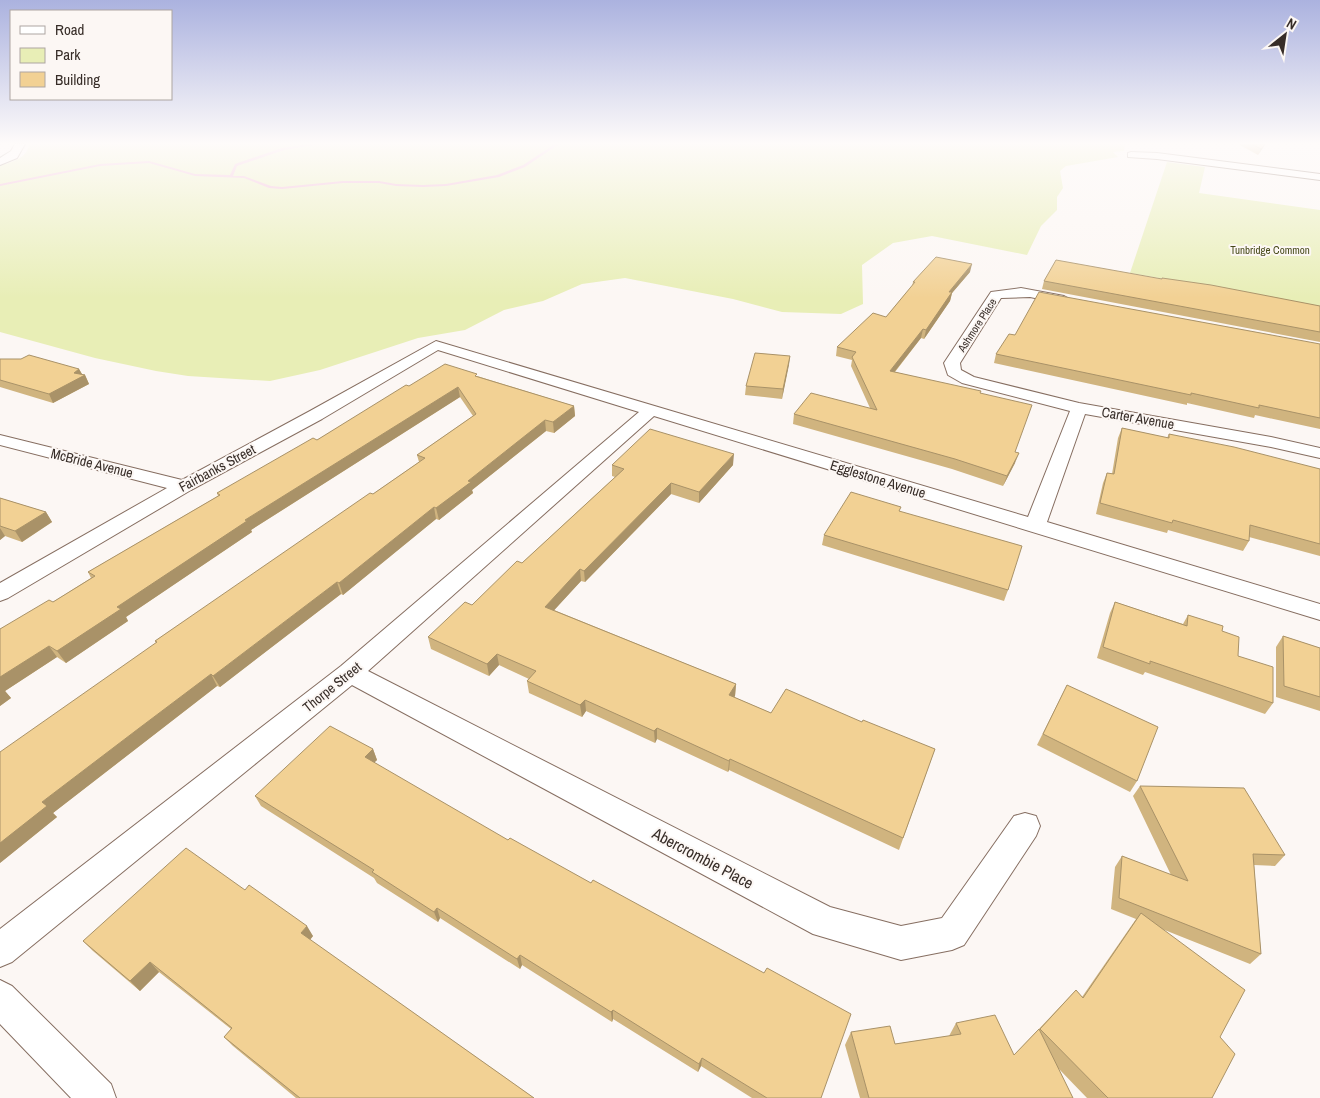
<svg xmlns="http://www.w3.org/2000/svg" width="1320" height="1098" viewBox="0 0 1320 1098" font-family="'Archivo Narrow',sans-serif">
<style>
.green{fill:#e8eeb6}
.lines{fill:none;stroke-linecap:round;stroke-linejoin:round}
.stream{fill:#f0afd1;fill-rule:evenodd}
.minor-casing{stroke:#866e61;stroke-width:2}
.tertiary-casing{stroke:#866e61;stroke-width:2}
.minor{fill:#fff;fill-rule:evenodd}
.tertiary{fill:#fff;fill-rule:evenodd}
.wall{fill:#d0b47f}
.shaded-wall{fill:#a99268}
.building{fill:#f2d194;stroke:#a99268}
.labels{text-anchor:middle;stroke-width:4;stroke-linejoin:round;paint-order:stroke}
.far-park-label{font-size:11px;fill:#464919;stroke:#fcf7f4}
.far-street-label{font-size:11px;fill:#372d28;stroke:#fcf7f4}
.street-label{font-size:14px;fill:#372d28;stroke:#fcf7f4}
.near-street-label{font-size:16px;fill:#372d28;stroke:#fcf7f4}
</style>
<rect width="100%" height="100%" fill="#fcf7f4"/>
<!-- green -->
<path class="green" d="M29,144H1125L1124,151L1113,152L1118,157L1066,166L1060,171L1063,188L1057,197V210L1041,226L1027,255L932,236L893,243L862,265L863,304L841,314L782,312L733,299L625,278L582,284L543,301L504,310L465,330L418,338L320,370L270,381L188,376L156,371L95,358L0,332V166C13,161 27,159 29,144Z
M1167,162L1205,167L1199,193L1320,210V306L1130,273Z"/>
<g class="lines">
<!-- stream -->
<path class="stream" d="M311,144H318L284,150L237,166L233,176H244L271,186L282,187L343,181H379L396,184L423,185L446,184L497,175L523,165L555,144H559L525,167L499,177L446,186L423,187L396,186L379,183H343L282,189L269,188L244,178L195,176L149,163L100,166L0,186V184L100,164L149,161L195,174L230,175L235,164L282,148Z"/>
<!-- minor casing -->
<g class="minor-casing">
<path id="minor" d="M1131,152L1157,153L1320,174V180L1157,159L1128,157V153Z
M1021,288L1064,296L1071,300L1064,304L1030,297L1001,298L960,363L961,370L974,377L1079,403L1271,437L1320,448V458L1271,447L1085,414L1047,522L1320,604V620L654,416L368,671L830,907L901,926L942,918L1014,816L1025,813L1036,816L1040,826L1036,836L964,945L952,950L901,960L813,934L352,685L12,962L0,967V929L341,666L639,412L438,350L322,419L191,490L8,598L0,601V583L167,488L0,445V435L182,480L310,411L436,341L1028,517L1070,411L962,383L948,375L944,363L991,292Z
M0,980L12,986L111,1084L116,1098H71L0,1024Z"/>
</g>
<!-- tertiary casing -->
<g class="tertiary-casing">
<path id="tertiary" d="M15,144H25L17,158L0,165V158L11,151Z"/>
</g>
<!-- minor -->
<use href="#minor" class="minor"/>
<!-- tertiary -->
<use href="#tertiary" class="tertiary"/>
</g>
<!-- wall -->
<path class="wall" d="M1238,144H1265L1258,155Z
M970,272L952,293L950,301L924,339L921,338L895,372L980,393L1015,452V463L1003,486L952,469L793,424L794,414L870,408L851,366L852,360L836,356L837,347L886,317L912,286L913,282Z
M1162,279L1320,306V342L1042,289L1044,281Z
M1015,335L1320,344V429L1255,415L1254,418L1187,403V405L994,363L996,354Z
M790,356L782,399L745,395L746,386Z
M0,359L79,369L82,374L85,375L89,384L53,403L0,387Z
M477,376L574,406L575,416L554,433L546,431L472,490L473,493L439,520L436,519L343,595L341,594L220,687L217,686L146,741L53,813L57,817L0,863L156,643L155,641L373,494L419,462L417,455L473,416L460,397L251,530L252,532L126,617L128,621L66,663L57,657L5,691L11,698L0,706V629L53,602L91,578L88,572L218,496L217,493L317,440L409,386Z
M1122,428L1167,438L1169,434L1320,469V556L1249,537V541L1243,551L1168,530L1167,533L1096,514L1103,483L1107,473L1112,474L1118,438Z
M612,465H733L699,503L671,494L585,582L581,581L554,610L736,684L735,696L734,697L771,713L862,722L935,749L899,850L729,770L728,772L657,739L655,743L586,711L582,717L529,693L527,681L529,679L499,665L489,676L431,649L428,637L472,605L522,563L615,477L612,476Z
M0,498L46,512L52,522L22,542L5,536L0,540Z
M900,511L1008,590L1004,601L822,545L824,535Z
M1115,602L1183,624L1188,615L1222,631L1238,656L1273,703L1265,714L1145,672L1143,675L1097,658L1110,613Z
M1283,636L1320,648V711L1276,697V647Z
M1067,685L1137,781L1130,792L1037,745Z
M373,749L377,760L374,762L821,1098H752L701,1066L698,1072L613,1019L612,1022L522,965L520,969L440,918L438,922L377,883L374,878L261,806L255,796Z
M1140,786L1285,855L1275,866L1254,865L1261,954L1250,964L1162,929L1220,1037L1212,1098H1087L1058,1068L1073,1098H860L845,1045L851,1032L895,1044L949,1036L956,1023L1014,1055L1076,990L1082,997L1136,919L1111,909L1115,867L1122,856L1171,875L1133,796Z
M245,890L313,936L310,940L534,1098H296L233,1046L224,1037L231,1029L159,972L140,991L93,951L83,941Z"/>
<!-- shaded-wall -->
<path class="shaded-wall" d="M1265,144L1263,148L1258,155L1261,149Z
M972,264L970,272L952,293L950,301L924,339L926,330L949,292Z
M923,329L921,338L888,380L890,371Z
M790,356L789,365L782,399L783,389Z
M79,369L83,376L85,375L89,384L53,403L49,394Z
M458,387L460,397L251,530L252,532L126,617L128,621L66,663L57,651L117,607L245,520Z
M574,406L575,416L554,433L553,422Z
M545,420L546,431L472,490L473,493L439,520L436,508L468,481Z
M1019,453L1015,463L1003,486L1007,476Z
M734,454L733,465L699,503V492Z
M671,483V494L585,582L584,571Z
M434,507L436,519L343,595L339,583Z
M46,512L52,522L22,542L15,531Z
M0,528L5,536L0,540Z
M580,569L581,581L547,618L545,607Z
M337,582L341,594L220,687L213,676Z
M49,646L57,657L5,691L11,698L0,706V677Z
M497,654L499,665L489,676L487,664Z
M211,674L217,686L146,741L53,813L57,817L0,863V843L42,802L138,729Z
M736,684L735,696L728,707L729,695Z
M585,700L586,711L582,717L580,705Z
M657,728V739L655,743L654,731Z
M373,749L377,760L369,768L365,757Z
M730,759L729,770L728,772L729,761Z
M437,908L440,918L438,922L434,912Z
M307,926L313,936L307,943L301,933Z
M520,955L522,965L520,969L517,959Z
M150,962L159,972L140,991L130,981Z
M613,1010V1019L612,1022L611,1012Z
M702,1058L701,1066L698,1072L699,1064Z"/>
<!-- building -->
<path class="building" d="M1252,144H1265L1261,149Z
M936,257L972,264L949,292H952L926,330L923,329L890,371L981,391L980,393L1032,405L1015,452L1019,453L1007,476L955,459L794,414L811,393L877,410L852,357L856,352L837,347L873,313L886,317L915,282H913Z
M1056,260L1162,279V278L1211,285L1320,306V332L1044,281Z
M1039,292L1320,344V418L1259,405V408L1191,393V395L996,354L1009,334L1015,335Z
M755,353L790,356L783,389L746,386Z
M29,355L79,369L74,373L85,375L49,394L0,380V359H21Z
M445,364L477,374L475,376L574,406L553,422L545,420L468,481L471,482L436,508L434,507L339,583L337,582L213,676L211,674L138,729L42,802L47,806L0,843V752L157,642L155,641L370,493L373,494L425,458L417,455L476,414L458,387L245,520L247,521L117,607L121,609L57,651L49,646L0,677V629L49,600L53,602L95,576L88,572L220,495L217,493L313,438L317,440L406,385L409,386Z
M1122,428L1169,438V434L1234,447L1320,469V544L1250,525L1249,541L1173,520L1172,523L1100,503L1107,473L1114,474Z
M650,429L734,454L699,492L671,483L584,571L580,569L545,607L736,684L729,695L771,713L786,689L862,722L863,720L935,749L903,838L730,759L729,761L657,728L654,731L585,700L580,705L527,681L536,671L497,654L487,664L428,637L465,602L472,605L517,561L522,563L624,469L612,465Z
M851,492L901,507L899,511L1022,546L1008,590L824,535Z
M0,498L46,512L15,531L0,526Z
M1115,602L1187,626L1188,615L1223,626L1222,631L1239,637L1238,656L1273,667V703L1150,661V664L1103,647Z
M1283,636L1320,648V697L1284,686Z
M1067,685L1158,727L1137,781L1043,734Z
M330,726L373,749L365,757L508,840L510,838L591,883L593,880L764,973L767,968L851,1014L821,1098H767L702,1058L699,1064L613,1010L611,1012L520,955L517,959L437,908L434,912L372,872L374,870L255,796Z
M1140,786L1244,788L1285,855L1253,854L1261,954L1119,898L1122,856L1188,881Z
M186,848L245,890L249,885L307,926L301,933L534,1098H300L224,1037L232,1028L150,962L130,981L83,941Z
M1141,913L1245,990L1220,1037L1235,1054L1212,1098H1108L1040,1029L1076,990L1083,998Z
M995,1015L1014,1055L1039,1029L1073,1098H869L851,1032L890,1026L895,1044L961,1034L956,1023Z"/>
<!-- sky -->
<linearGradient id="sky" x2="0" y2="1"><stop stop-color="#abb2df"/><stop offset="0.48" stop-color="#fefbfa"/><stop offset="1" stop-color="#fefbfa" stop-opacity="0"/></linearGradient>
<rect width="1320" height="298" fill="url(#sky)"/>
<g class="labels">
<!-- far-park labels -->
<g class="far-park-label">
<text x="1270" y="254">Tunbridge Common</text>
</g>
<!-- far-street labels -->
<g class="far-street-label">
<text transform="translate(977 325) rotate(-57)" y="4">Ashmore Place</text>
</g>
<!-- street labels -->
<g class="street-label">
<text transform="translate(1138 418) rotate(10)" y="5">Carter Avenue</text>
<text transform="translate(92 463) rotate(14)" y="5">McBride Avenue</text>
<text transform="translate(217 468) rotate(-28)" y="5">Fairbanks Street</text>
<text transform="translate(878 479) rotate(17)" y="5">Egglestone Avenue</text>
<text transform="translate(332 687) rotate(-39)" y="5">Thorpe Street</text>
</g>
<!-- near-street labels -->
<g class="near-street-label">
<text transform="translate(703 858) rotate(28)" y="6">Abercrombie Place</text>
</g>
</g>
<!-- legend -->
<rect x="10" y="10" width="162" height="90" fill="#fcf7f4" stroke="#ada6a2"/>
<rect x="20" y="26" width="25" height="8" fill="#ffffff" stroke="#ada6a2"/>
<text x="55" y="35" font-size="15" fill="#372d28">Road</text>
<rect x="20" y="48" width="25" height="15" fill="#e8eeb6" stroke="#ada6a2"/>
<text x="55" y="60" font-size="15" fill="#372d28">Park</text>
<rect x="20" y="72" width="25" height="15" fill="#f2d194" stroke="#ada6a2"/>
<text x="55" y="85" font-size="15" fill="#372d28">Building</text>
<!-- north arrow -->
<g transform="translate(1285 35) rotate(30)" stroke="#fcf7f4" stroke-width="4" paint-order="stroke">
<path d="M0-4L9 19L0 12L-9 19Z" fill="#372d28"/>
<text y="-8" font-size="14" font-weight="bold" text-anchor="middle" fill="#372d28">N</text>
</g>
</svg>
